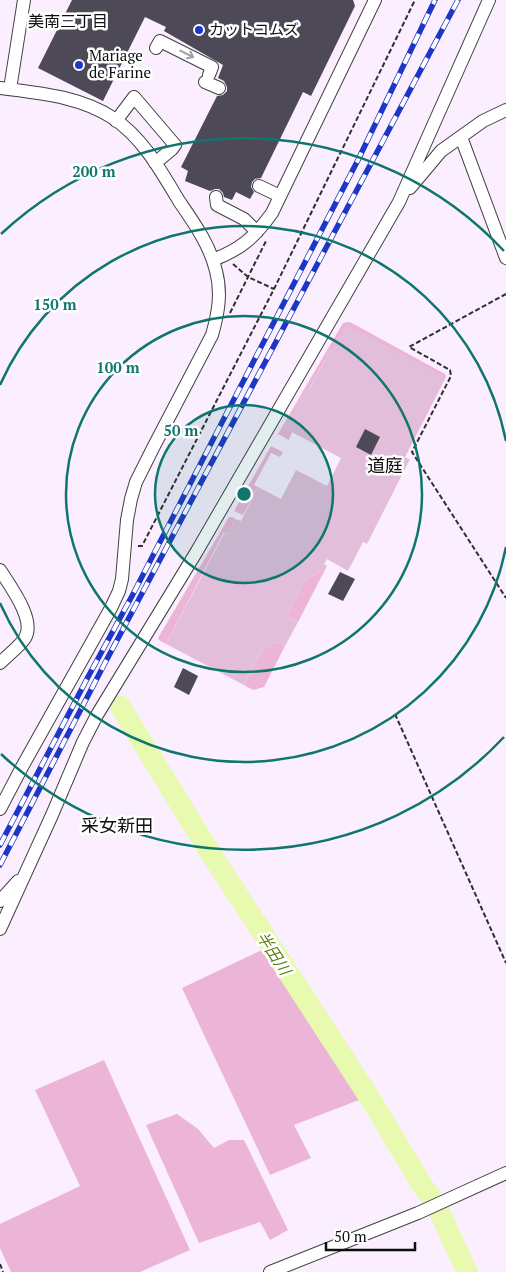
<svg xmlns="http://www.w3.org/2000/svg" width="506" height="1272" viewBox="0 0 506 1272" font-family="'PT Serif','Noto Sans JP',serif">
<style>
.green{fill:#ecb5d8}
.cemetery{fill:#e3bedb}
.lines{fill:none;stroke-linecap:round;stroke-linejoin:round}
.river{stroke:#e7faaf;stroke-width:21}
.building{fill:#4d4957}
.minor-casing{stroke:#414141;stroke-width:14}
.path{stroke:#303030;stroke-width:2;stroke-dasharray:5 2.5;stroke-linecap:butt}
.minor{stroke:#fff;stroke-width:12}
.rail-casing{stroke:#1c37c7;stroke-width:5.5}
.rail{stroke:#fff;stroke-width:4;stroke-dasharray:11;stroke-linecap:butt}
.oneway{stroke:#9f9f9f}
.ring{fill:none;stroke:#0f766e;stroke-width:2.5}
.poi-dot{fill:#1c37c7;stroke:#fff;stroke-width:2}
.labels{text-anchor:middle;stroke-width:5;stroke-linejoin:round;paint-order:stroke}
.poi-label{font-size:15px;fill:#0e0e0e;stroke:#fff;text-anchor:start}
.neighbourhood-label{font-size:16px;fill:#0e0e0e;stroke:#fff}
.water-label{font-size:16px;font-style:italic;fill:#5d820f;stroke:#fff}
.quarter-label{font-size:18px;fill:#0e0e0e;stroke:#fff}
.centre{fill:#0f766e;stroke:#fff;stroke-width:2.5}
.ring-label{font-size:15px;text-anchor:middle;font-weight:bold;fill:#0f766e;stroke:#fff;stroke-width:5;stroke-linejoin:round;paint-order:stroke}
</style>
<rect width="100%" height="100%" fill="#faeeff"/>
<!-- green -->
<path class="green" d="M350,322L445,374L446,377L405,457L410,460L409,461L402,458L332,351L330,350L308,391L305,389L284,428L292,432L289,440L278,434L343,323Z
M271,446L283,452L280,457L271,453L254,485L258,487L243,515L234,511Z
M229,517H232L235,519L228,534L224,532L166,644L159,640L158,638Z
M324,564L327,566L298,622L287,616L305,580L320,572Z
M277,642L285,646L264,687L253,690L244,685L262,650Z
M266,948L359,1100L294,1125L311,1158L270,1175L182,988Z
M104,1060L190,1250L140,1272H11L0,1248V1224L80,1186L35,1090Z
M177,1114L198,1129L214,1148L229,1140H244L288,1230L270,1240L260,1222L199,1243L146,1125Z"/>
<!-- cemetery -->
<path class="cemetery" d="M349,326L445,377L403,457L409,461L367,544L363,542L348,571L327,559L320,572L305,580L287,616L298,622L285,646L277,642L262,650L244,685L166,644L225,532L228,534L235,519L241,521L258,487L281,499L296,470L327,486L341,458L284,428L304,389L309,390L330,350L332,351L345,327Z"/>
<g class="lines">
<!-- river -->
<path class="river" d="M120,706L206,846L373,1103L422,1185L431,1197
M440,1213L467,1272"/>
</g>
<!-- building -->
<path class="building" d="M72,0H353L355,6L311,96L303,92L261,178L255,179L252,182L251,187L254,192L250,199L236,192L232,200L224,197L223,193L219,189H215L210,191L185,181L188,171L181,167L217,96L223,95L227,91V87L224,81L218,78L223,65L164,31L166,27L145,17L103,101L38,68Z
M365,429L380,437L371,455L356,447Z
M340,572L355,579L343,601L328,594Z
M183,668L198,676L189,695L174,687Z"/>
<g class="lines">
<!-- minor casing -->
<g class="minor-casing">
<path id="minor" d="M156,48L160,41L212,67L209,75
M205,82L219,88
M0,88C38,93 80,96 113,118C143,138 161,171 179,201C194,223 210,245 216,271C222,293 218,314 212,335L153,448L136,482L131,499L127,520L122,579L119,591L111,608L22,767L0,809
M10,89L24,0
M116,121L134,97L175,145L172,149L155,163
M461,137L506,258
M259,186L280,196
M410,188L441,151L483,121L506,110
M216,197L217,205L244,219L257,232
M213,260C241,249 254,238 272,213L375,0
M0,570C10,586 36,620 25,638C21,645 7,656 0,663
M0,901L18,881
M0,929L52,815L83,742L97,715L197,551L399,202L489,0
M270,1272L418,1213L506,1173"/>
</g>
<!-- path -->
<path class="path" d="M233,264L248,277L274,289
M506,294L409,347L450,370L451,376L412,452L506,598
M230,313L266,241
M138,546H142L274,289L415,0
M395,714L506,963
M0,1264L3,1272"/>
<!-- minor -->
<use href="#minor" class="minor"/>
<!-- rail casing -->
<g class="rail-casing">
<path id="rail" d="M0,845L88,677L132,596L358,160L435,0
M0,865L106,661L458,0"/>
</g>
<!-- rail -->
<use href="#rail" class="rail"/>
</g>
<!-- one-way arrows -->
<defs><path id="oneway-shaft" d="M-6 0H5M1.5-3L5.5 0L1.5 3" fill="none" stroke-width="1.6" stroke-linecap="round" stroke-linejoin="round" transform="scale(1.25)"/></defs>
<use class="oneway" href="#oneway-shaft" transform="translate(187 54) rotate(27)"/>
<!-- distance rings -->
<circle cx="244" cy="494" r="89" fill="#0f766e" fill-opacity=".12"/>
<g class="ring">
<circle cx="244" cy="494" r="89"/>
<circle cx="244" cy="494" r="178"/>
<path d="M506 547A267 267 0 0 1 0 603M0 385A267 267 0 0 1 506 441"/>
<path d="M504 737A356 356 0 0 1 1 754M1 234A356 356 0 0 1 504 251"/>
</g>
<!-- markers -->
<g class="poi-dot">
<circle cx="199" cy="30" r="5"/>
<circle cx="79" cy="65" r="5"/>
</g>
<g class="labels">
<!-- poi labels -->
<g class="poi-label">
<text x="209" y="35">カットコムズ</text>
<text x="89" y="61">Mariage<tspan x="89" dy="17">de Farine</tspan></text>
</g>
<!-- neighbourhood labels -->
<g class="neighbourhood-label">
<text x="68" y="27">美南三丁目</text>
</g>
<!-- water labels -->
<g class="water-label">
<text transform="translate(274 953) rotate(57)" y="6">半田川</text>
</g>
<!-- quarter labels -->
<g class="quarter-label">
<text x="385" y="472">道庭</text>
<text x="117" y="832">采女新田</text>
</g>
</g>
<circle cx="244" cy="494" r="8" class="centre"/>
<g class="ring-label">
<text x="94" y="177">200 m</text>
<text x="55" y="310">150 m</text>
<text x="118" y="373">100 m</text>
<text x="181" y="436">50 m</text>
</g>
<!-- scale -->
<path d="M326 1242v8h89v-8" fill="none" stroke="#0e0e0e" stroke-width="2.5"/>
<text x="334" y="1242" font-size="15" fill="#0e0e0e" stroke="#ffffff" stroke-width="4" paint-order="stroke">50 m</text>
</svg>
